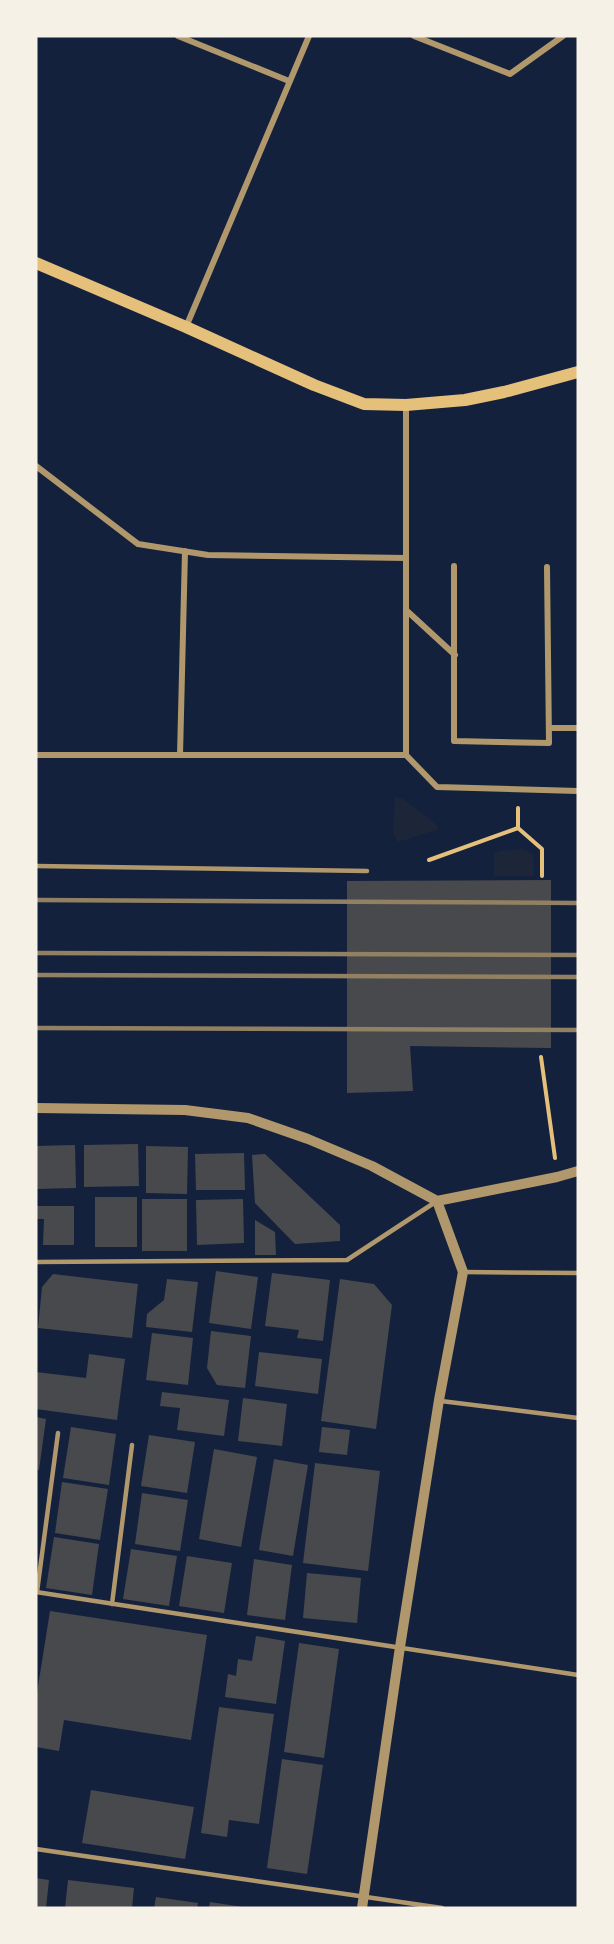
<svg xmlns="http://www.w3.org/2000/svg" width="614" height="1944" viewBox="0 0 614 1944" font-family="'Source Serif 4',serif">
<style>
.green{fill:#1d2539}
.building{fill:#48494c}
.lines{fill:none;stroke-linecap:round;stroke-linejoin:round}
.path{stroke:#e5c07b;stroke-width:4}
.service{stroke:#b1986c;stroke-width:4.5}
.minor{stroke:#b1986c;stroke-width:6}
.tertiary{stroke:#b1986c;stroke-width:10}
.secondary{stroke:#e5c07b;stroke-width:12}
.rail{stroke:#918062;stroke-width:4.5}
</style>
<rect width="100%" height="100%" fill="#14213d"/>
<!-- green -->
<path class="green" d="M395,797L403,799L437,825V830L398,842L393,833Z
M524,849L533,855L534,876H494V853L500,851Z"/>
<!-- building -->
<path class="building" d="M551,880V1048L410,1046L413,1091L347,1093V881Z
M138,1144L139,1186L84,1187V1145Z
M75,1145L76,1188L36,1189V1146Z
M146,1146L188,1147L187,1194L146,1193Z
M244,1153L245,1190H196L195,1154Z
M265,1154L340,1225V1241L295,1244L255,1203L252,1155Z
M95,1197H137V1247H95Z
M142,1199H187V1251H142Z
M243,1199L244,1243L197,1245L196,1200Z
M36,1206H74V1245H43L44,1219H36Z
M255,1220L275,1232L276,1255H255Z
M216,1271L258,1277L251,1329L209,1323Z
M272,1273L330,1280L323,1341L297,1338L299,1330L265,1326Z
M53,1274L138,1284L132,1338L38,1328L42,1287Z
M167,1279L198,1282L192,1332L146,1327L147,1314L164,1300Z
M340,1279L374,1284L392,1305L376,1429L321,1421Z
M211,1331L251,1336L245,1388L217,1385L207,1368Z
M152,1333L193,1338L188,1385L146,1380Z
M259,1352L322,1359L318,1394L255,1386Z
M89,1354L125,1359L117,1420L36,1409V1372L86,1378Z
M162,1392L229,1400L224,1436L177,1430L180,1408L160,1406Z
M243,1398L287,1404L282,1446L238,1441Z
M36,1417L46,1419L39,1470L36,1469Z
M71,1427L116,1434L109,1485L63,1478Z
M322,1427L350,1430L347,1455L319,1452Z
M149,1435L195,1442L187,1493L141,1486Z
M214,1449L257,1457L241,1547L199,1539Z
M274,1459L308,1465L293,1556L259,1550Z
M315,1463L380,1471L368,1571L303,1563Z
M62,1482L108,1489L100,1540L55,1533Z
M142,1493L188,1500L180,1551L135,1544Z
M54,1537L99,1544L92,1595L46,1588Z
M131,1549L177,1556L169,1606L123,1599Z
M187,1556L232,1563L224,1613L179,1606Z
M254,1559L292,1565L285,1620L247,1615Z
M307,1573L361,1578L357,1623L303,1618Z
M50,1611L207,1635L191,1740L64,1720L59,1751L36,1747V1699Z
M256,1636L285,1641L276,1704L225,1697L228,1674L236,1676L238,1659L252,1661Z
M299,1643L339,1649L324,1758L284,1752Z
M219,1707L274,1714L259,1824L229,1820L227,1837L201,1833Z
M282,1759L323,1765L307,1874L267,1868Z
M91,1790L194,1807L185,1859L82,1843Z
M36,1878L49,1880L46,1908H36Z
M68,1880L134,1888L132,1908H65Z
M156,1897L198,1903L197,1908H154Z
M210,1902L243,1907V1908H209Z"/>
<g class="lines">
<!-- path -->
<path class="path" d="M518,808V828L542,849V876
M429,860L518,828
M541,1057L555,1158"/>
<!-- service -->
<path class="service" d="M36,866L367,871
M36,1262L347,1260L437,1201
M464,1272L578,1273
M441,1401L578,1418
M36,1592L578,1675
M37,1592L58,1433
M112,1604L132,1445
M36,1849L442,1908"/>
<!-- minor -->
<path class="minor" d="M178,36L289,81
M414,36L510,74L563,36
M186,327L309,36
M406,405V755L437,787L578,791
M36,466L138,544L208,555L406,558
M454,566V741L549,743L547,567
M406,610L455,655
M549,728H578
M36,755H406
M180,755L185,551"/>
<!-- tertiary -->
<path class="tertiary" d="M36,1108L185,1110L248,1118L308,1139L372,1166L437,1201
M437,1201L557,1177L578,1171
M362,1908L400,1647L439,1400L463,1272L437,1201"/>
<!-- secondary -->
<path class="secondary" d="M36,263L186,327L314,385L364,404L406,405L465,400L504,392L578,372"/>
<!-- rail -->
<path class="rail" d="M36,900L578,903
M36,953L578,955
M36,975L578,977
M36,1028L578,1030"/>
</g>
<!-- border -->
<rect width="614" height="1944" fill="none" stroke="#f6f1e7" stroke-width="75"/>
</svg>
